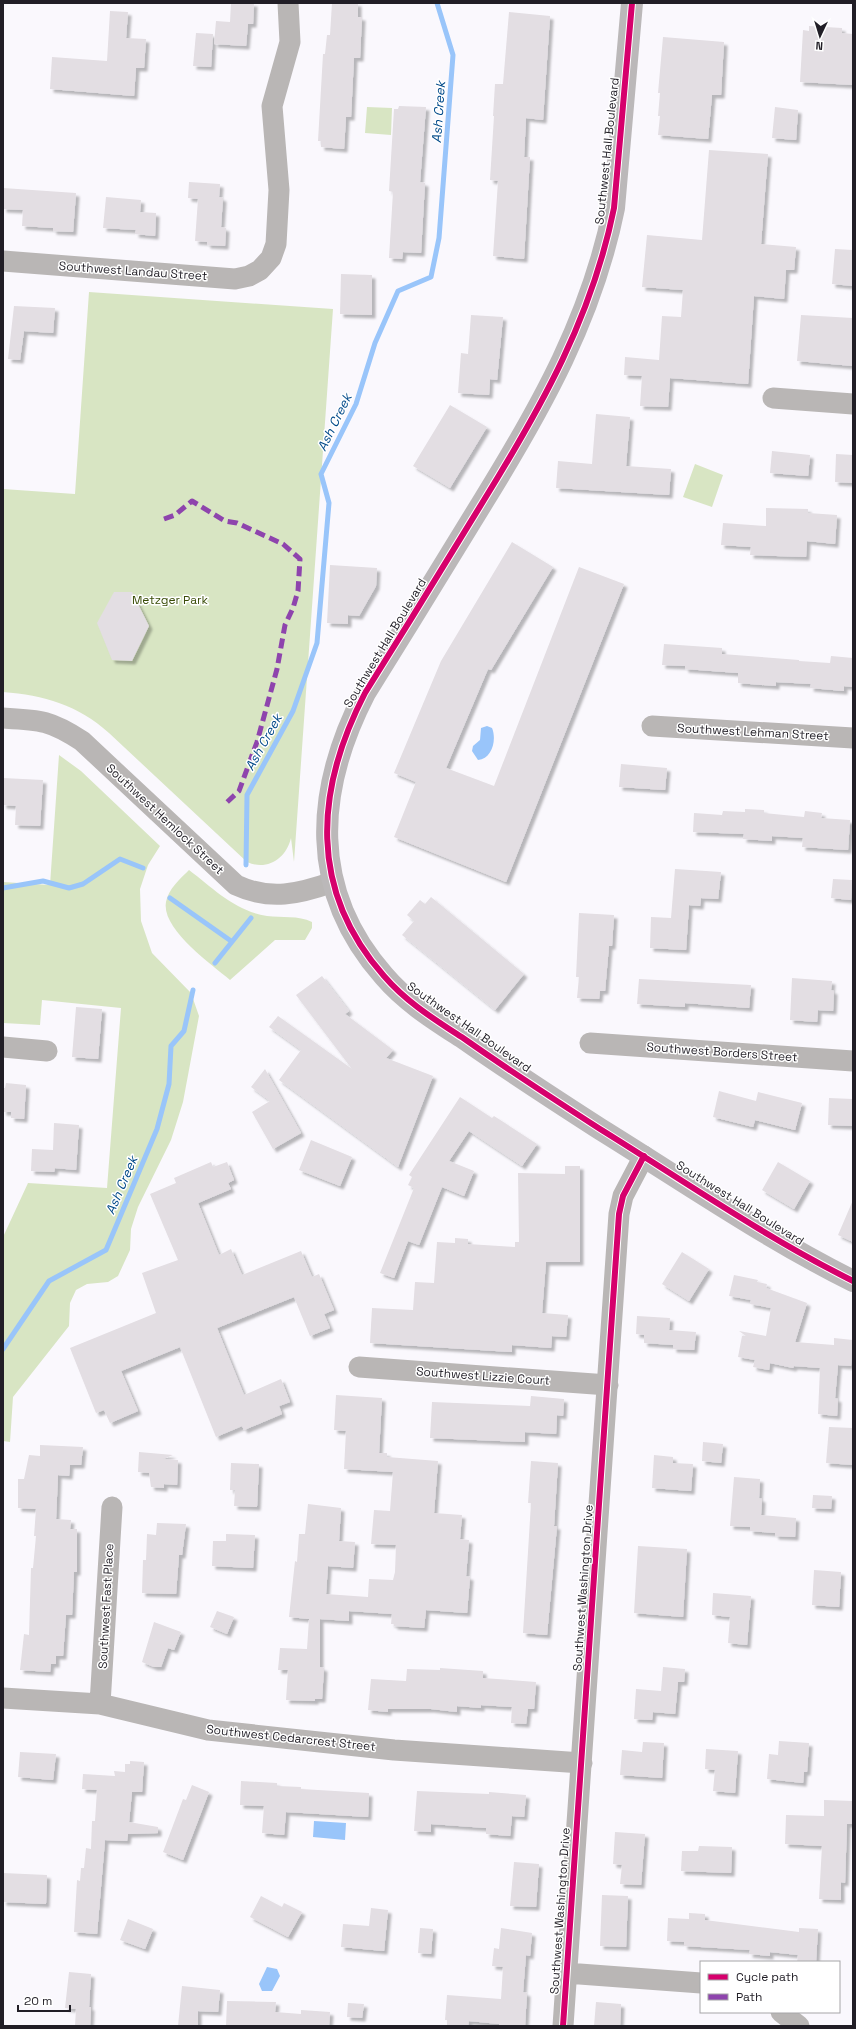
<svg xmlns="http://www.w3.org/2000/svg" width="856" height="2029" viewBox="0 0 856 2029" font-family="'Space Grotesk',sans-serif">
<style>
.green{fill:#d8e5c3}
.water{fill:#99c5fa}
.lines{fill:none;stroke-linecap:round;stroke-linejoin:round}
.stream{stroke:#99c5fa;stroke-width:5}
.building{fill:#e3dee3;filter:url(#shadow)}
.minor{stroke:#b9b6b5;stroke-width:21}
.major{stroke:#bbb8b9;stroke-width:22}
.quiet{stroke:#8e44ad;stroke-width:5;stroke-dasharray:10 5;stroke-linecap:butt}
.cycleway-casing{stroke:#fff;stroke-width:8}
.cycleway{stroke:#d6006c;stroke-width:6}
.labels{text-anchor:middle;stroke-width:3;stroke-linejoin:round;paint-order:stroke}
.street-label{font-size:12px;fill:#211e26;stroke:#fff}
.park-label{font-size:12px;fill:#394c07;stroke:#fff}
.water-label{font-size:13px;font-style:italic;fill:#004989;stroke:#fff}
</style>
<defs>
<filter id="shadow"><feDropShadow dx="3.5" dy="3.5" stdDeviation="1" flood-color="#0004"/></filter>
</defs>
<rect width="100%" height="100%" fill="#faf8fd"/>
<!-- green -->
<path class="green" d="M367,107L392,108L391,135L365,133Z
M89,292L333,309L294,862L291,838C286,859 267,871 247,862L109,733C78,705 44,695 3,692V489L75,494Z
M695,464L723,475L712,507L683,497Z
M59,755L81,771L160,846L148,865L140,889L141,921L152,953L191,993L199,1016L183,1102L171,1140L138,1207L131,1229L130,1250L118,1276L108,1282L87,1284L76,1290L70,1303L69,1326L13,1397L10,1442L3,1441V1237L28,1183L107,1188L121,1008L42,1000L40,1025L3,1023V882L50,885Z
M189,870C214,889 235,911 267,916C282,918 298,915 312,922V928L305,940H275L230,980C211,964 161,929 166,902C168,889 181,878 189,870Z"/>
<!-- water -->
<path class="water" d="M487,726L492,728C497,740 492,759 478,760L472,751L473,746L480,740L481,728Z
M314,1821L346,1823L345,1840L313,1837Z
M267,1967L277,1969L280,1976L272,1991H262L259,1984Z"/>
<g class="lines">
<!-- stream -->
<path class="stream" d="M246,865L247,795L293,711L317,643L329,503L321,474L356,404L375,343L398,291L431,277L439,238L453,55L437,3
M3,888L43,881L69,888L83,884L120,859L143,868
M170,898L231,941
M215,963L251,918
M3,1349L49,1281L106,1250L157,1129L169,1084L171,1046L184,1031L193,990"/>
</g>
<!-- building -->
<path class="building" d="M231,3H254L253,24H248L246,46L214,44L216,21L230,22Z
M332,3H358V17H362L360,58H354L351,117H346L344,149L321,147V141H318L323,54H325L327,35H330Z
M110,11L128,12L126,38L146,39L144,68H136L134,96L50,89L52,57L107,61Z
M509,12L550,16L543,120L526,118L524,157H530L524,259L493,256L498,181L490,180L494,116H493L495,84H503Z
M809,26L842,28V33L853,34V85L800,82L803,30L809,31Z
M196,33L213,34L211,67L193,66Z
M663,37L724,42L721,95H712L708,139L658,135L660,116H658L660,93H658Z
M399,106L426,107L420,182L425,183L421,253L403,252L402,259L389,258L393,192L389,191L394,109H398Z
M775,107L798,110L796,140L772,138Z
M709,150L768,154L761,244L796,247L794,270H786L784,299L754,296L748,384L670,378L668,407L640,406L642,376L624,375L625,357L659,360L662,316L681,317L683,290L642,287L647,235L702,240Z
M189,182L220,184L219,197L223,198L221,227L226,228L225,246L207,245V242L195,241L198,199L188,198Z
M3,188L76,193L73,232L53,231V228L22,226L23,210L3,209Z
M106,197L141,200L140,212L156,213L155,236L135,234L136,230L103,228Z
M835,249L853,250V286L832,284Z
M341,274L372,275V315L340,314Z
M14,306L55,308L53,333L24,331L20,360L8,359Z
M471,315L503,317L497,380L490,379L489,395L458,393L461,353L468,354Z
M801,315L853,318V366L797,361Z
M450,405L487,427L450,488L413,466Z
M596,414L630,417L626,466L671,469L669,495L556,488L558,461L592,464Z
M772,451L810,455L808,476L770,473Z
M836,454L853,455V483L835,482Z
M766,508L808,509V513L837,515L835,544L807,541L806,557L750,555L751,547L721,545L723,523L766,526Z
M512,542L553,567L491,670L488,669L446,768L494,786L579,567L624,584L506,882L394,837L416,782L394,773L441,661Z
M330,565L377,568L376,586L359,616L348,615V624L327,623Z
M114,592H132L149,626L132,661L112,660L97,623Z
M664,644L722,648V654L799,660V661L830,663L831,656L853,658V687L844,686V691L810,688L811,684L776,682V686L738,683V673L685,669V666L662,665Z
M621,764L667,768L665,790L619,787Z
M3,778L43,780L40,826L15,825L16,806L3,805Z
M745,809L764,810V813L804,817L805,811L822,813L821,818L850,820L848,850L802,847L803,838L772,836V841L743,839L744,834L693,832L694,813L722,815L723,811L745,812Z
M675,869L721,872L718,899L701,898L700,906L689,905L686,950L650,948L651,917L671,918Z
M833,879L852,880L851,900L831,898Z
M431,897L524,974L495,1010L402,935L414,921L407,915L420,900L425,904Z
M579,913L614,915L612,946H609L605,991H600L599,999L577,998L579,977H576Z
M322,976L349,1011L345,1014L393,1050L386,1058L433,1076L398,1167L279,1080L301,1050L269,1027L278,1016L352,1069L296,995Z
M792,978L832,981L831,990L834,991L833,1011L818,1010L817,1022L790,1020Z
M639,979L751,985L749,1008L685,1003V1007L637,1004Z
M76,1007L102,1009L98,1059L72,1057Z
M265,1069L301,1133L273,1149L252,1112L270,1101L251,1087Z
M6,1083L26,1085L24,1119L11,1118V1112H3V1088H5Z
M719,1091L756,1101L758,1092L802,1103L795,1130L755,1120L753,1127L713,1117Z
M460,1097L492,1118L494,1116L537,1144L522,1166L469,1131L449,1161L474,1171L464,1196L442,1187L419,1245L408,1241L394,1278L380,1273L414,1188L408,1185L412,1177L409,1175Z
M829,1098L853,1099V1126L828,1125Z
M54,1123L79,1125L76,1170L55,1168L54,1172L31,1171L32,1149L53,1150Z
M311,1140L352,1157L340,1186L299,1170Z
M211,1162L213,1167L227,1162L234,1180L228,1183L231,1189L198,1203L219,1255L231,1249L242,1275L301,1251L312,1277L319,1274L334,1310L324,1314L330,1328L310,1336L294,1297L217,1328L244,1395L281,1379L290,1402L279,1406L282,1414L244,1430L242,1426L216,1437L180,1347L121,1371L138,1411L110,1423L104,1410L96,1413L70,1348L156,1313L142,1273L178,1260L150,1194L176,1183L174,1178Z
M778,1162L810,1181L794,1209L762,1190Z
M565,1166H580V1262H546L542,1313L568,1315L566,1337L552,1336L551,1348L512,1345V1352L370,1343L372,1308L413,1310L415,1282L434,1283L437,1242L455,1243V1238L468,1239V1244L515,1247V1242H519L518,1173L565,1174Z
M853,1200V1242L838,1235Z
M682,1252L709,1269L689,1301L662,1284Z
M734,1275L758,1280L757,1282L767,1284L766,1288L807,1303L795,1342L834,1345V1338L853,1340L851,1366L838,1365L835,1398L838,1399L837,1416L818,1414L820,1368L794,1366L793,1368L770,1363L769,1370L753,1367L755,1360L738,1357L742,1336H746L739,1331L766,1336L771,1308L750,1304L751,1300L729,1296Z
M637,1316L670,1318L669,1330L696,1332L694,1350L673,1349V1345L644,1343V1335L636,1334Z
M336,1395L382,1398L379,1453H387V1457L438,1461L434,1513L462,1515L460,1539L469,1540L466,1576L470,1577L467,1613L426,1610L424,1628L394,1626V1624H391L392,1614L349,1611V1621L320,1619V1667L324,1668L322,1699H315V1701L286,1700L288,1670H278L280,1648L307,1649L309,1619L289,1617L295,1561L297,1562L299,1534H305L308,1504L341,1508L339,1541L355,1542L353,1568L328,1566L326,1594L368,1597L369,1579L393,1580L395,1572L396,1545L371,1544L374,1510L390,1511L393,1472L344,1469L346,1431L334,1430Z
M531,1396L564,1399L563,1416L557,1415L556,1434L525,1432V1442L430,1438L432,1402L530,1406Z
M829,1427L853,1428V1465L826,1463Z
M703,1442L723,1444L721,1463L702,1461Z
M40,1445L83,1447L81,1465H70L69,1476L58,1475L56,1519L71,1520L70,1529H77V1572H74L72,1615H66L63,1656H56V1664H51L50,1672L20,1670L24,1634L29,1635L31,1568H33L36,1536H34L36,1509L18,1508V1479H24L29,1455L40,1456Z
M139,1452L173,1455L163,1459L178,1460L177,1485L164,1484V1488L151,1487L149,1473L138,1472Z
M654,1455L673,1457V1463L693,1464L691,1491L652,1488Z
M531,1461L558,1463L554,1526H557L547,1635L523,1633L531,1503H528Z
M231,1463L259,1464L257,1507L234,1506L235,1490H230Z
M734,1477L760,1479L759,1498L762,1499L761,1515L796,1518L795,1537L775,1536V1533L750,1531V1527L730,1526Z
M813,1495L832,1496L831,1509L812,1508Z
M157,1523L186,1524L182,1555H179L176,1594L142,1593L143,1560H146L147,1534L156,1535Z
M226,1534L255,1535L253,1568L212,1566L213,1541H226Z
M638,1546L687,1549L683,1617L634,1613Z
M814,1570L841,1572L839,1607L812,1605Z
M713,1593L751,1596L747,1645L728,1643L730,1617L712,1615Z
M217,1611L234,1617L227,1634L210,1627Z
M154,1622L181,1632L174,1650L168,1648L161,1667H154L142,1662Z
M663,1667L685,1669L684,1682H678L675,1714L653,1712L652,1720L634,1719L636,1689L661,1691Z
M440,1668L483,1671V1678L536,1682L534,1709H528L526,1724L511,1723L512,1707L481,1705V1708L457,1706V1712L431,1709H388V1712L368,1710L371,1679L406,1681L407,1669L440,1670Z
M779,1741L809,1743L807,1772H804L803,1783L767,1779L769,1754L778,1755Z
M643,1742L664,1743L662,1778L620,1775L622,1750L642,1752Z
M706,1749L738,1751L735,1793L713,1791L715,1770L705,1769Z
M20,1752L56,1754L53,1780L18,1777Z
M130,1761L144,1762L142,1792H132L129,1822L158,1827V1833L128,1834L127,1841L105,1840L97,1934L74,1932L77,1880L80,1881L81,1868H84L86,1848L91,1849L92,1821H95L97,1790L82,1789L83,1774L115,1776L114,1771L125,1772V1764H130Z
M241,1781L277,1783V1786L301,1787V1789L369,1793L368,1817L286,1812L284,1835L262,1833L264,1806L240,1805Z
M192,1785L209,1792L183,1860L163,1852L183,1799L186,1800Z
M417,1791L489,1794V1792L526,1795L524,1817L512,1816L510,1836L486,1834V1828L431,1824V1832L414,1831Z
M824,1800L853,1801V1824H847L845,1883L841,1882V1900L819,1899L822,1846L785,1844L786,1815L824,1816Z
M615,1832L645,1834L641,1885L620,1884L622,1865L613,1864Z
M699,1846L732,1847L731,1873L681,1871L682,1851H698Z
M514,1862L539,1864L536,1907L510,1906Z
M3,1873L47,1875L46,1904L3,1902Z
M602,1895L628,1896L626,1947L600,1946Z
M261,1896L282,1907L284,1903L302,1912L288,1937L250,1917Z
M371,1908L388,1910L384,1951L341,1947L343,1924L369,1926Z
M689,1913L705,1914V1920L799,1932V1928L818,1929L816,1962H797L798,1955L770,1952V1956L749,1954L750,1950L684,1946V1942L667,1941L668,1918L689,1919Z
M128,1919L153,1929L145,1949L120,1940Z
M420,1928L433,1929L431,1954L418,1953Z
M501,1928L532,1933L530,1956L526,1955L523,1992L527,1993L525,2026H499V2024L469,2021L468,2026H447V2020H445L447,1995L501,1999L503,1967L492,1966L494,1948L499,1949Z
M69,1972L91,1974L89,2007H91L90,2026H75L76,2009L65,2008Z
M182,1986L220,1990L218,2012L198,2011V2026H178Z
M227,2001L276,2002L275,2012L301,2014V2010L330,2012L329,2026H226Z
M596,2002L621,2004L620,2026H594Z
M348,2003L364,2004L362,2018L347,2017Z"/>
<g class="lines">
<!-- minor -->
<path class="minor" d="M3,261L235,279L249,276L260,270L271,258L276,244L279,190L272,106L290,42L288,3
M773,398L853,404
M3,718C40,720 50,720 82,741L236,885C270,901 299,894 333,882
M652,726L853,738
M590,1043L853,1061
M3,1047L47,1051
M359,1367L608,1385
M3,1698L100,1704L208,1730L394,1750L582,1763
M100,1704L112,1507
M566,1973L701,1983
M781,2012L799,2026
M563,2026L619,1214L623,1196L644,1156"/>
<!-- major -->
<path class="major" d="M632,3L614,208C592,317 542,406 484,500C445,564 405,629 365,693C315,790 308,890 384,976C407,1003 437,1021 466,1040C510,1071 555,1100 600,1129C684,1181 765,1237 853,1281"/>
<!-- quiet -->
<path class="quiet" d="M164,519L175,515L192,501L225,521L237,523L283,544L300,559L298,591L293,608L285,625L277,669L257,742L239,791L224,805"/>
<!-- cycleway casing -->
<g class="cycleway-casing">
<path id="cycleway" d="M632,3L614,208C592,317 542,406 484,500C445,564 405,629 365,693C315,790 308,890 384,976C407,1003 437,1021 466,1040C510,1071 555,1100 600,1129C684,1181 765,1237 853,1281
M563,2026L619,1214L623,1196L644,1156"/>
</g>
<!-- cycleway -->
<use href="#cycleway" class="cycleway"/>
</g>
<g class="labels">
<!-- street labels -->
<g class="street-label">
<text transform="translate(607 151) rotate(-84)" y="4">Southwest Hall Boulevard</text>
<text transform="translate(133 271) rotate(4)" y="4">Southwest Landau Street</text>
<text transform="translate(385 643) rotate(-59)" y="4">Southwest Hall Boulevard</text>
<text transform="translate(753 732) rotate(3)" y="4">Southwest Lehman Street</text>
<text transform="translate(165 819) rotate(43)" y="4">Southwest Hemlock Street</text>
<text transform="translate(469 1027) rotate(35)" y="4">Southwest Hall Boulevard</text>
<text transform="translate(722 1052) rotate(4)" y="4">Southwest Borders Street</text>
<text transform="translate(740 1203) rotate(32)" y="4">Southwest Hall Boulevard</text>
<text transform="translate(483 1376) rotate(4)" y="4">Southwest Lizzie Court</text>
<text transform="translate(583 1588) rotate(-86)" y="4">Southwest Washington Drive</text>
<text transform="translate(106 1606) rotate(-87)" y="4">Southwest Fast Place</text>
<text transform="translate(291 1738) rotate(6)" y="4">Southwest Cedarcrest Street</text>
<text transform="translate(560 1911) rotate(-86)" y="4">Southwest Washington Drive</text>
</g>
<!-- park labels -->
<g class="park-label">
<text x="170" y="604">Metzger Park</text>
</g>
<!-- water labels -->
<g class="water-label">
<text transform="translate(438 112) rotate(-86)" y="5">Ash Creek</text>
<text transform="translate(334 422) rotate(-64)" y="5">Ash Creek</text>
<text transform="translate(263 742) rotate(-61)" y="5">Ash Creek</text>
<text transform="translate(121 1185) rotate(-67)" y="5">Ash Creek</text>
</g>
</g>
<!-- border -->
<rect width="856" height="2029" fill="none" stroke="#211e26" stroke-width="8"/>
<!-- legend -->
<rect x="700" y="1961" width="140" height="52" fill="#ffffff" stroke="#a6a5a8"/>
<rect x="708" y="1974" width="20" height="6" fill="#d6006c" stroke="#a6a5a8"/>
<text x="736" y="1981" font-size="12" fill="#211e26">Cycle path</text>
<rect x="708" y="1994" width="20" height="6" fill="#8e44ad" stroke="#a6a5a8"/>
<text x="736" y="2001" font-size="12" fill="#211e26">Path</text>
<!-- north arrow -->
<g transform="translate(820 36) rotate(184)" stroke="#ffffff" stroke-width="3" paint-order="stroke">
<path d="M0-3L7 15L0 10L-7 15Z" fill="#211e26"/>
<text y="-6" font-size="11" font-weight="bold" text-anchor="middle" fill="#211e26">N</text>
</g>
<!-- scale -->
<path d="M18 2005v6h52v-6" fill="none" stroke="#211e26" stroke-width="2"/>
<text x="24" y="2005" font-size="12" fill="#211e26" stroke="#ffffff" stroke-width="3" paint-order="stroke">20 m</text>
</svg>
